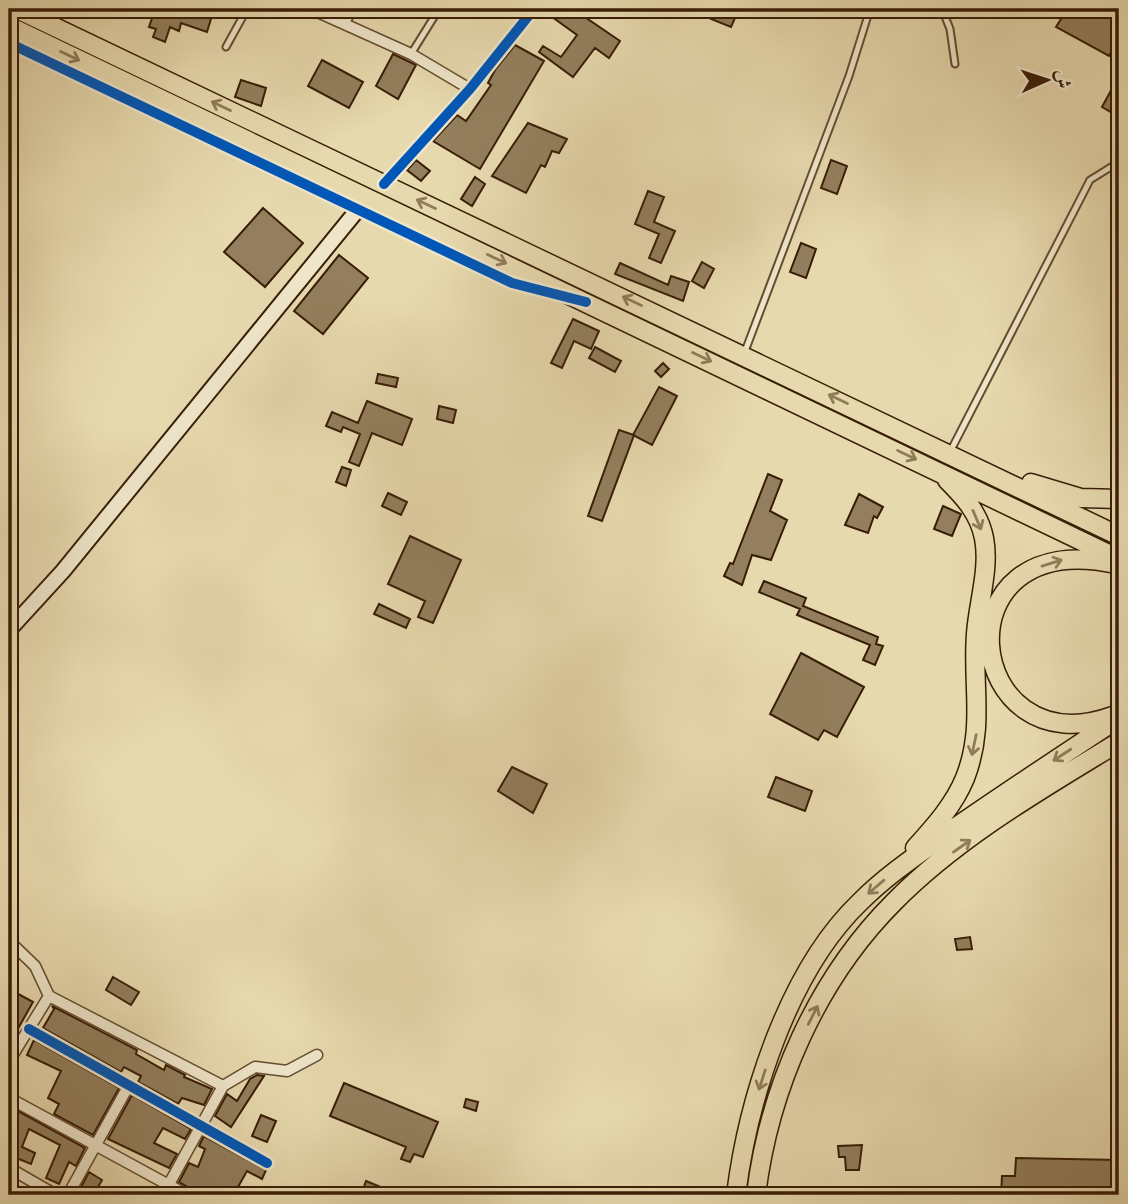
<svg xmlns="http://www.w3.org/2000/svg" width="1128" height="1204" viewBox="0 0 1128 1204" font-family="'Libre Bodoni',Amiri,serif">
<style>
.building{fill:#937f5d;stroke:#381d06;stroke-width:2}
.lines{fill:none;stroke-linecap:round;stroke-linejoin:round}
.lane-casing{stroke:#644c30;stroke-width:9}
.street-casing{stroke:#644c30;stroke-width:13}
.secondary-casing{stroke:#381d06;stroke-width:18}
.highway-casing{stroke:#381d06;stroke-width:21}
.lane{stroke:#efe6ca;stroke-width:5}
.street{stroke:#efe6ca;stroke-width:10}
.secondary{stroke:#efe6ca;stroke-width:14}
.highway{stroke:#e7d9ae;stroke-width:18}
.cycleway-casing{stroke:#efe6ca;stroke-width:15}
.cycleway{stroke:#0057b8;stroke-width:10}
.oneway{stroke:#907b5a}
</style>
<rect width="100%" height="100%" fill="#e7d9ae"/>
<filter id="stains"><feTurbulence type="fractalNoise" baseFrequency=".00286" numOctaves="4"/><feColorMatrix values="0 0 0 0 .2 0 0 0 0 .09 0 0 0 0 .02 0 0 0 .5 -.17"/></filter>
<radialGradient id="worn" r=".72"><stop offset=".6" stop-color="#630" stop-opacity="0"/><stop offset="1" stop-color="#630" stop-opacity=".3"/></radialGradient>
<!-- building -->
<path class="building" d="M129,9H214L207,32L181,23L179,31L170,27L165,42L153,37L156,29L149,27L152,18Z
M541,9H573L620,41L609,58L595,48L573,77L539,52L543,46L561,57L577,35Z
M715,9H739L731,27L711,19Z
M1058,9H1119V38L1109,56L1056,27L1061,19L1054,16Z
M515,45L544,61L480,169L433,141L457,115L466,121L491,85L488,83L495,70Z
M393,54L416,65L398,99L376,86Z
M322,60L363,82L349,108L308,86Z
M1119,76V117L1102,107Z
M241,80L266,88L261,106L235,97Z
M528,123L567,139L559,153L552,151L545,167L541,165L526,193L492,176Z
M416,160L430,171L421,181L407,170Z
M831,160L847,166L837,194L821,188Z
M475,177L485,184L472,206L461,199Z
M648,191L664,197L654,222L675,231L661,263L649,258L659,234L635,224Z
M263,208L303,243L265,287L224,252Z
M801,243L816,249L806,278L790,272Z
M339,255L368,278L323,334L294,311Z
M702,262L714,269L704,288L692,281Z
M620,263L668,285L671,276L689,282L683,301L615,274Z
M573,319L599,331L591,349L574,341L562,368L551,363Z
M595,347L621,361L615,372L589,358Z
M663,363L669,369L661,377L655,371Z
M378,374L398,378L396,387L376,383Z
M659,387L677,396L652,445L633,435Z
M367,401L412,419L402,445L372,433L359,466L349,462L360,434L343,427L341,432L326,426L332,412L358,423Z
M439,406L456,410L453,423L437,419Z
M619,430L634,435L602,521L588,516Z
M342,467L351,470L346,486L336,482Z
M768,474L782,480L770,511L787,520L771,560L752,555L742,585L724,576L730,563L733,564Z
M388,493L407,502L401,515L382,506Z
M859,494L883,507L877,518L874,516L868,533L845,525Z
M943,506L961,514L952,536L934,529Z
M410,536L461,560L433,623L418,617L425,601L388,584Z
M764,581L806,598L803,606L878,637L876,644L883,646L875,665L863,660L870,645L797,615L800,609L759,592Z
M379,604L410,619L406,628L374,614Z
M801,653L864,687L837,737L824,730L818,740L770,714Z
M512,767L547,784L533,813L498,791Z
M776,777L812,791L805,811L768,797Z
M970,937L972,949L957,950L955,939Z
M113,977L139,992L131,1005L106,990Z
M9,989L33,1002L15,1034L9,1031Z
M52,1006L137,1050L136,1054L164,1070L166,1065L185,1075L184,1077L212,1089L204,1105L182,1098L178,1104L138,1082L141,1076L124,1067L121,1072L43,1028L54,1009Z
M34,1040L119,1088L93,1135L54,1114L59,1104L48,1098L61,1071L27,1055Z
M257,1075L264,1076L231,1127L215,1116L227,1094L237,1101L250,1079Z
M344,1083L438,1122L423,1157L414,1154L410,1162L401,1159L406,1147L330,1116Z
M132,1095L191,1129L185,1139L163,1128L154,1143L177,1154L169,1168L108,1139Z
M466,1099L478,1102L476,1111L464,1107Z
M9,1106L85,1148L76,1166L69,1162L59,1184L46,1178L60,1145L29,1129L22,1147L35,1153L31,1164L9,1155Z
M261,1115L276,1121L267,1142L252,1136Z
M204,1136L266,1170L262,1179L247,1171L238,1187L241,1188L238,1195H194L191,1189L179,1182L189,1163L198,1167L205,1149L199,1146Z
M862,1145L859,1170H846L845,1157H839L838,1146Z
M1016,1158L1119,1160V1195H1001L1002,1176H1015Z
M89,1172L102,1180L98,1187L115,1195H77Z
M366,1181L400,1195H361Z"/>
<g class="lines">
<!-- lane casing -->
<g class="lane-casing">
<path id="lane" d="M942,9L950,29L955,64
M346,24L354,9
M226,47L247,9
M411,54L439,9
M744,354L849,76L870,9
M950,452L1090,180L1119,162"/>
</g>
<!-- street casing -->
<g class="street-casing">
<path id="street" d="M311,9L411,54L470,89
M9,43L512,283L548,292
M384,184L470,89L534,9
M9,941L35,966L49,996
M29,1029L267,1163
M9,1061L49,996L223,1086
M9,1098L187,1195
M9,1168L56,1195
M68,1195L129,1085
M163,1195L223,1086L255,1067L287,1071L317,1055"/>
</g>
<!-- secondary casing -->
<g class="secondary-casing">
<path id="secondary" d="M9,630L63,571L359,208"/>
</g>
<!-- highway casing -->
<g class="highway-casing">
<path id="highway" d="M17,9L1119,536
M9,26L1119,559
M1031,483L1081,498L1119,499
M1113,716C963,770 934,524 1116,564
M915,848C934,827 954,805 965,778C985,727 972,686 976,634C978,603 990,569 984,538C979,513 964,497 947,480
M736,1195C748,1099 788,971 860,902C889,873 923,851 956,827C1010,790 1064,754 1119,718
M756,1195C769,1088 817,979 894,902C958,837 1042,789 1119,742"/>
</g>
<!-- lane -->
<use href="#lane" class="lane"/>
<!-- street -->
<use href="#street" class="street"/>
<!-- secondary -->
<use href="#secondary" class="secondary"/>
<!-- highway -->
<use href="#highway" class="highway"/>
<!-- cycleway casing -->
<g class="cycleway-casing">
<path id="cycleway" d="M9,43L512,283L586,302
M384,184L470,89L534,9
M29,1029L267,1163"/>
</g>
<!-- cycleway -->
<use href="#cycleway" class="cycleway"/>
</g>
<!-- one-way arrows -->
<defs><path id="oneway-shaft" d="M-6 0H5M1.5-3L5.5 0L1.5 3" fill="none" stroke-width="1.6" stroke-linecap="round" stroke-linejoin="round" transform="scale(1.75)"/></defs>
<g class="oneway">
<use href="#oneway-shaft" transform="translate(70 56) rotate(26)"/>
<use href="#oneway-shaft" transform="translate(221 106) rotate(-154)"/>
<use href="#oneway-shaft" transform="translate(426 204) rotate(-155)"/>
<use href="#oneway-shaft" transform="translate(497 259) rotate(25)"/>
<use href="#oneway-shaft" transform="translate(632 301) rotate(-155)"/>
<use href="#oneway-shaft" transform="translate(702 357) rotate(25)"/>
<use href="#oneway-shaft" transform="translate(838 399) rotate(-155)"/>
<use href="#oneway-shaft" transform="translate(907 455) rotate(26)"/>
<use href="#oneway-shaft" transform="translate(977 520) rotate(67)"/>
<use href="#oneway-shaft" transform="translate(1052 563) rotate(-17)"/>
<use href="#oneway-shaft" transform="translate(974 745) rotate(102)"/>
<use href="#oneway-shaft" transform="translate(1062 755) rotate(147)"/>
<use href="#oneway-shaft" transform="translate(962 846) rotate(-35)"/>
<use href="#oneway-shaft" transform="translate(876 887) rotate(139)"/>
<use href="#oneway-shaft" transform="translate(813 1015) rotate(-63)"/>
<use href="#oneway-shaft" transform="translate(762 1080) rotate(108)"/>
</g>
<!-- margin -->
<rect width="1128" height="1204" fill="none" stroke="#e7d9ae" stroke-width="35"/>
<rect x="10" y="10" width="1107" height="1183" fill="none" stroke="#381d06" stroke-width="3.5"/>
<rect x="18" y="18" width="1093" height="1169" fill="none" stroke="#381d06" stroke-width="2"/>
<!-- north arrow -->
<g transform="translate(1047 80) rotate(87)" stroke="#efe6ca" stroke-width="5" paint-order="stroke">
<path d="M0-5L12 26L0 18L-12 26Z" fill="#381d06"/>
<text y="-10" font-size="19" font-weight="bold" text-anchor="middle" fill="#381d06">ش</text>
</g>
<rect width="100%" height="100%" filter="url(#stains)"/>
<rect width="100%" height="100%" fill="url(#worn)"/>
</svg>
